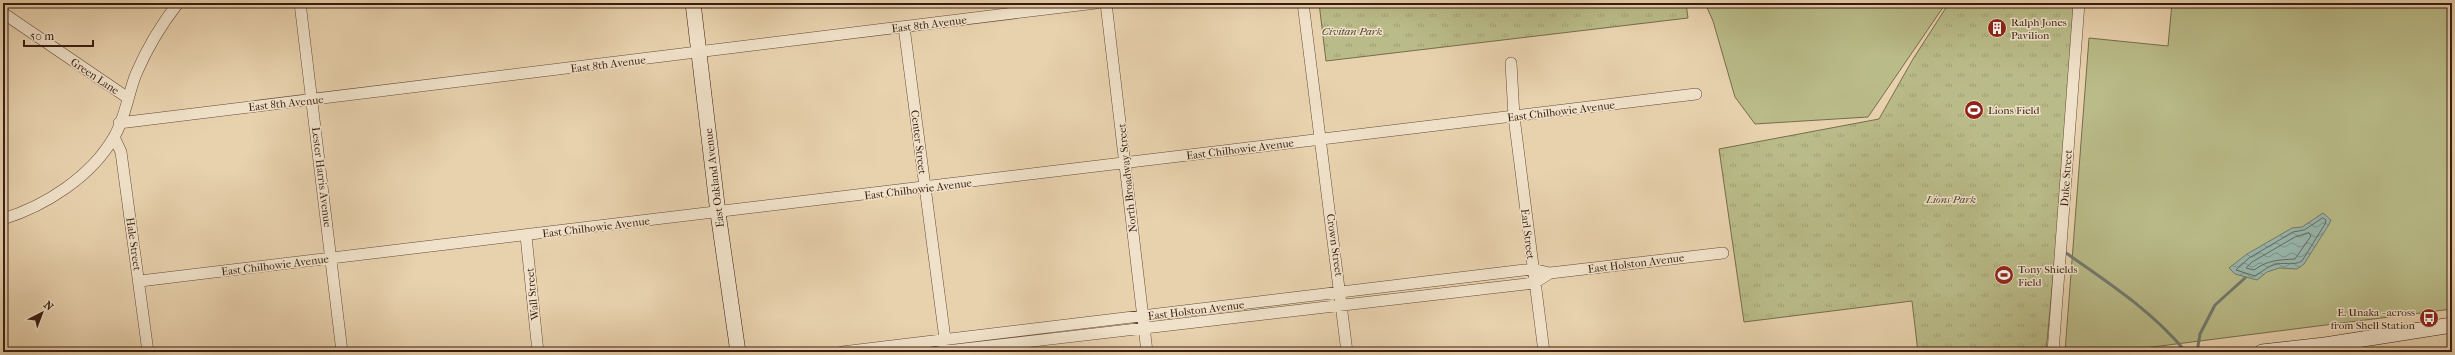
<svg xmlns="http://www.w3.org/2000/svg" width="2455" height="355" viewBox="0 0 2455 355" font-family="'IM FELL French Canon',serif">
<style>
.grass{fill:#b9bb88;stroke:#786c4c}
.park{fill:url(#park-tufts);stroke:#786c4c}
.water{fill:url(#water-waves);stroke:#71796e}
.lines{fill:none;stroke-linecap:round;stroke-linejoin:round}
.shore{stroke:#686a5e;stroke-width:1}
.stream{stroke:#71796e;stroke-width:3}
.street-casing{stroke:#644a38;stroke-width:12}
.secondary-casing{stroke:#381c10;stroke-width:16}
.street{stroke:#f0e2ca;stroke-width:11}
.secondary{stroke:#f0e2ca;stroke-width:15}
.labels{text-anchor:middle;stroke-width:3;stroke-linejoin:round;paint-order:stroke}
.poi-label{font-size:11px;fill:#381c10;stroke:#f0e2ca;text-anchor:start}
.street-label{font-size:11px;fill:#381c10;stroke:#f0e2ca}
.park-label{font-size:11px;font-style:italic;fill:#58442e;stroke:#f0e2ca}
</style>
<defs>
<pattern id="park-tufts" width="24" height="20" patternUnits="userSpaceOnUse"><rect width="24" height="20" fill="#b9bb88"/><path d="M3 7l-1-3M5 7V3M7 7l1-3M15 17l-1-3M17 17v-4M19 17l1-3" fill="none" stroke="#a0a074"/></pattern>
<pattern id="water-waves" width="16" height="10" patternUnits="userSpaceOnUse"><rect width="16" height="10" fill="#97b7ad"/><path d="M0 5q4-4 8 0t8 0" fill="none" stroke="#7c948b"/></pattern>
</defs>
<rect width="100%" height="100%" fill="#e8d2ae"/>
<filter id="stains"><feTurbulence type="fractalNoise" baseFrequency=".005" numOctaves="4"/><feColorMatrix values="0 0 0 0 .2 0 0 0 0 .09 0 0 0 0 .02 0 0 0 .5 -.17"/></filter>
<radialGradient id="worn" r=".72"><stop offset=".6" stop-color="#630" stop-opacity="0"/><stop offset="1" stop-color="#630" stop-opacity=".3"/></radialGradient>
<!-- grass -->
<path class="grass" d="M1705,3H1946L1868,117L1755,124L1735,97L1713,21Z
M2172,3H2452V309L2113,352H2065L2089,38L2168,46Z"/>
<!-- park -->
<path class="park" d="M1319,3H1686L1688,18L1326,61Z
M1949,3H2079L2046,352H1918L1912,301L1744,322L1719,149L1879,119L1913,59Z"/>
<!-- water -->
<path class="water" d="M2323,213L2331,220L2328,226L2304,264L2297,269L2279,268L2267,272L2257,280L2235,274L2229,268L2247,254L2292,228L2302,227Z"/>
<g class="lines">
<!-- shore -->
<path class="shore" d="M2323,218L2326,220L2325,224L2302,261C2293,266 2287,262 2277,264C2268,266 2263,271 2255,276L2236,270L2249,258L2293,232L2304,230Z
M2309,233L2311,236L2295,259C2278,260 2268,260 2254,270L2246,268L2252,262L2295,237Z"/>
<!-- stream -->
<path class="stream" d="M2066,253C2109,283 2152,311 2186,352
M2197,352L2200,334L2215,305L2245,278"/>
<!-- street casing -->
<g class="street-casing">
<path id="street" d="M300,3L342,352
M1106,3L1147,352
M1303,3L1347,352
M3,13L128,98
M904,27L945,339L944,345
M1511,63L1514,117L1544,352
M119,123L1096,3
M114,137L121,152L148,352
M3,219C45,206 91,177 114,137C125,119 128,94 136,74C147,48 161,25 178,3
M526,236L538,352
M140,281L1696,94
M842,352L1532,269L1550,273L1723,253
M938,352L1534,283L1550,273
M2053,352L2079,3"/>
</g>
<!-- secondary casing -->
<g class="secondary-casing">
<path id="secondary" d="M693,3L718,213L738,352
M2262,352L2325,345L2452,325"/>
</g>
<!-- street -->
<use href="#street" class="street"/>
<!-- secondary -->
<use href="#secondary" class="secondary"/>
</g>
<!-- icons -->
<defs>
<g id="building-disc" transform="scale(1)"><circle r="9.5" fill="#8f2418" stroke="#f0e2ca"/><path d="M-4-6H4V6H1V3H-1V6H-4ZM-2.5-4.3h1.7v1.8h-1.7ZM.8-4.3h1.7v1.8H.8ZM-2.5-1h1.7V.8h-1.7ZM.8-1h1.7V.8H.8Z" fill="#fff"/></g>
<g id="stadium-disc" transform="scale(1)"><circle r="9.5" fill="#8f2418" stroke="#f0e2ca"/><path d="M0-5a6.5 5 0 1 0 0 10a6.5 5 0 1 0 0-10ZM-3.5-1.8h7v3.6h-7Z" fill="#fff"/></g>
<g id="bus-disc" transform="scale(1)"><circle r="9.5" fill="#8f2418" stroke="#f0e2ca"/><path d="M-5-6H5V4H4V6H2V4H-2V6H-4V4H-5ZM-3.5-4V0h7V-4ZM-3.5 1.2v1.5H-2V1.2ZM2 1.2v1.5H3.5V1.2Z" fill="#fff"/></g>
</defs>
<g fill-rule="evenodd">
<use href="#building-disc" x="1997" y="28"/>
<use href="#stadium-disc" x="1974" y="110"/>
<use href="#stadium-disc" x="2004" y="275"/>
<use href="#bus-disc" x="2429" y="318"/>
</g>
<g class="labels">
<!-- poi labels -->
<g class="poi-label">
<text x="2011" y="26">Ralph Jones<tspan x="2011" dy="13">Pavilion</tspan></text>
<text x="1988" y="114">Lions Field</text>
<text x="2018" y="273">Tony Shields<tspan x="2018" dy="13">Field</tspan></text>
<text x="2415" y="316" text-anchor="end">E. Unaka - across<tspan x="2415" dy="13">from Shell Station</tspan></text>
</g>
<!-- street labels -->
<g class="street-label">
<text transform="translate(929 24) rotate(-7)" y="4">East 8th Avenue</text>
<text transform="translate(608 64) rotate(-7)" y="4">East 8th Avenue</text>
<text transform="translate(95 76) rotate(34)" y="4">Green Lane</text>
<text transform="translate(286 103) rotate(-6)" y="4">East 8th Avenue</text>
<text transform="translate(1561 111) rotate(-7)" y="4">East Chilhowie Avenue</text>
<text transform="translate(919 142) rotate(83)" y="4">Center Street</text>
<text transform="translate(1240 149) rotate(-7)" y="4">East Chilhowie Avenue</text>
<text transform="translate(322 177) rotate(83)" y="4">Lester Harris Avenue</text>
<text transform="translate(714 178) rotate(-97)" y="4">East Oakland Avenue</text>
<text transform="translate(1127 178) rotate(-96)" y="4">North Broadway Street</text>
<text transform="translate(2066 178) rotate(-86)" y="4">Duke Street</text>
<text transform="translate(918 189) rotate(-7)" y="4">East Chilhowie Avenue</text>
<text transform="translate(596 227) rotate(-7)" y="4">East Chilhowie Avenue</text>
<text transform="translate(1528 234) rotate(83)" y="4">Earl Street</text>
<text transform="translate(134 244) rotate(82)" y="4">Hale Street</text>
<text transform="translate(1335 245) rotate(82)" y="4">Crown Street</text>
<text transform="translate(1636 263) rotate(-7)" y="4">East Holston Avenue</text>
<text transform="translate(275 265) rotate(-7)" y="4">East Chilhowie Avenue</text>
<text transform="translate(532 294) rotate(-96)" y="4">Wall Street</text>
<text transform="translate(1196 310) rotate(-7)" y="4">East Holston Avenue</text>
</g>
<!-- park labels -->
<g class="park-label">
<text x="1352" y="35">Civitan Park</text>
<text x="1951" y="203">Lions Park</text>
</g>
</g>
<!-- margin -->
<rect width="2455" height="355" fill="none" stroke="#e8d2ae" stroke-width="16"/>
<rect x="4" y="4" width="2447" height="347" fill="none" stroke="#381c10" stroke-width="2"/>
<rect x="8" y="8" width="2439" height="339" fill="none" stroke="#381c10"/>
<!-- north arrow -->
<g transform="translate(42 313) rotate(42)" stroke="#f0e2ca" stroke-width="3" paint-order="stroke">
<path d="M0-3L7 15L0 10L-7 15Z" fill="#381c10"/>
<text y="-6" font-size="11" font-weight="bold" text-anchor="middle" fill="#381c10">N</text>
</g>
<!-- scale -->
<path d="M24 40v6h69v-6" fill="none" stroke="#381c10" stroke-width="2"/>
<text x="30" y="40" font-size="12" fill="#381c10" stroke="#f0e2ca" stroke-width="3" paint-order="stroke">50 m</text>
<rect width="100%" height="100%" filter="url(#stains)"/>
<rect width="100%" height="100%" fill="url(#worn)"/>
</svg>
